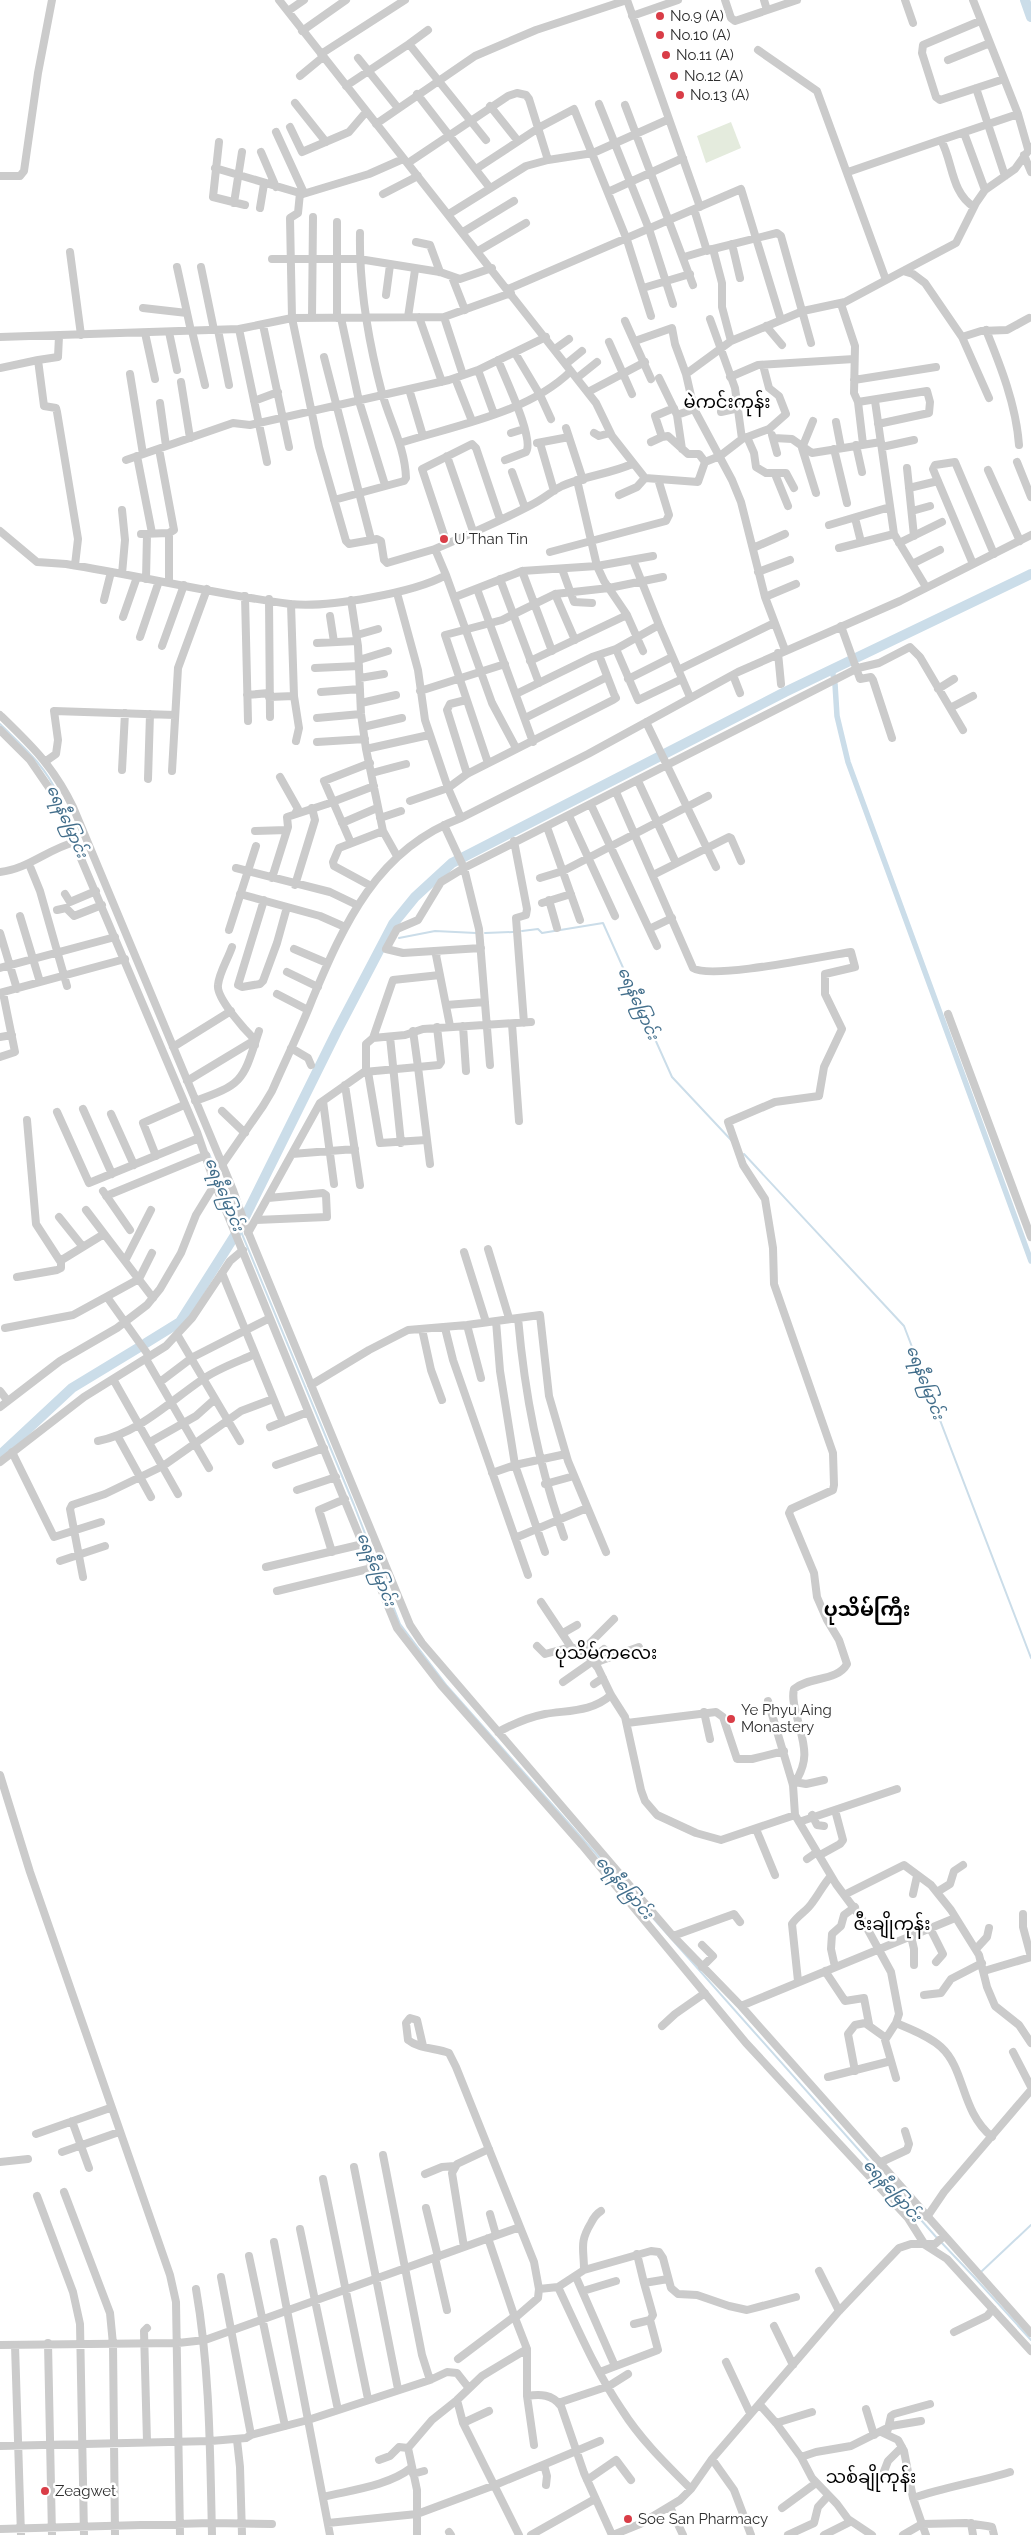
<svg xmlns="http://www.w3.org/2000/svg" width="1031" height="2535" viewBox="0 0 1031 2535" font-family="Raleway,'Noto Sans Myanmar',sans-serif">
<style>
.green{fill:#e4ebdd}
.lines{fill:none;stroke-linecap:round;stroke-linejoin:round}
.stream{stroke:#cbdde9;stroke-width:2}
.canal{stroke:#cbdde9;stroke-width:5.5}
.river{stroke:#cbdde9;stroke-width:10}
.minor{stroke:#cbcbcb;stroke-width:8}
.poi-dot{fill:#d93d47;stroke:#fff;stroke-width:2}
.labels{text-anchor:middle;stroke-width:5;stroke-linejoin:round;paint-order:stroke}
.poi-label{font-size:15px;fill:#2e2e2e;stroke:#fff;text-anchor:start}
.water-label{font-size:16px;font-style:italic;fill:#426e8b;stroke:#fff}
.quarter-label{font-size:18px;fill:#000;stroke:#fff}
.district-label{font-size:20px;font-weight:bold;fill:#000;stroke:#fff}
</style>
<rect width="100%" height="100%" fill="#fff"/>
<!-- green -->
<path class="green" d="M731,122L741,148L706,163L697,136Z"/>
<g class="lines">
<!-- stream -->
<path class="stream" d="M0,724C21,745 45,765 57,793
M522,931L538,929L542,933L603,923L672,1077L732,1141
M485,933L513,932
M399,938L435,931L476,933
M209,1154L354,1505L400,1624L447,1686L937,2238
M744,1154L904,1326L1031,1658
M940,2241L975,2278
M982,2271L1031,2225
M975,2278L1031,2340"/>
<!-- canal -->
<path class="canal" d="M833,670V675
M835,684L837,716L848,762L1031,1261"/>
<!-- river -->
<path class="river" d="M1025,0L1031,17
M146,1343L180,1322L239,1229L337,1031L393,924L415,897L452,863L785,692L1031,574
M0,1455L72,1388L138,1348"/>
<!-- minor -->
<path class="minor" d="M279,0L596,403L612,436L645,478L698,482L705,462L720,456L742,439L735,388L710,319
M627,0L700,207
M725,0L731,18L735,21L797,0
M764,0L767,10
M905,0L913,23
M973,0L1018,114L1028,149
M288,11L304,0
M632,16L678,0
M980,21L923,45L922,53L936,97L940,100L1004,79
M302,31L346,0
M409,44L428,30
M758,50L817,91L886,280
M321,54L405,0
M358,58L398,108
M948,60L990,43
M300,76L323,57
M346,86L409,44L486,140
M976,88L1005,176
M417,94L490,188
M295,103L326,142
M599,104L649,229L673,304
M625,105L693,285
M490,106L518,141
M376,124L475,56L536,30L627,0
M290,127L302,152L349,132L366,112
M276,132L304,193
M964,133L985,190
M219,142L213,197L245,205
M261,152L276,187
M1024,155L1031,172
M408,163L508,96L517,93L526,95L529,99L548,160
M215,168L303,194L369,174L403,159
M476,169L540,127L574,109L627,240L651,316
M848,172L941,140
M0,176H20L24,171L38,73L52,0
M608,192L683,158
M300,193L298,213L290,218L292,318L319,447L346,541L349,544L377,539L381,541L384,560L387,563L435,549
M383,194L418,176
M234,203L242,152
M974,207C951,193 953,162 941,140L1018,114
M260,208L264,184
M694,209L707,251
M449,214L526,166L548,160L593,153L667,120
M337,222V318
M463,232L514,201
M416,242L430,245L440,272
M732,244L740,278
M478,251L526,223
M70,252L81,335
M684,257L711,249
M272,259H359L440,272L460,279L492,268
M177,267L191,331
M201,267L214,330
M903,271L956,243L976,203L985,190L1015,169L1031,147
M452,277L465,310
M643,288L690,274
M508,289L741,189L781,320
M386,295L390,265
M841,304L855,346L854,393L858,402L927,391L930,402L929,413L878,424
M143,308L187,313
M408,317L415,270
M419,317L442,382
M444,317L463,375
M312,318L313,217
M341,318L359,401L385,485
M625,321L651,379
M263,325L289,447
M766,326L782,345
M239,329L267,462
M218,330L229,385
M986,330C1001,367 1016,405 1019,445
M192,331L205,385
M169,332L177,370
M145,333L155,379
M59,336L58,357L38,360L44,406L56,408L57,412L78,539L75,565
M0,337L239,329L292,318L444,317L511,293
M962,337L981,331L1007,330L1029,318
M635,341L672,328L675,344L686,374L694,409L732,480L741,502L765,597L785,650
M731,341L722,307V283L713,249L777,233L781,236L811,343
M609,342L632,394
M555,349L569,339
M515,353L540,395L551,419
M324,357L371,539
M498,360C504,376 535,439 526,452L505,460
M566,364L582,351
M0,368L38,360
M478,370L494,414
M130,374L143,454
M686,374L731,341L803,311L845,302L903,271L913,274L925,283L962,337L989,398
M730,377L758,365L854,359
M455,378L472,421
M577,378L597,362
M659,378L677,415L682,449
M854,380L936,367
M181,382L190,438
M409,389L423,436
M588,392L645,362
M254,401L278,392
M875,401L894,534L926,587
M858,402L863,444
M160,403L166,446
M721,412L739,408
M677,415L694,409
M813,421L802,448L816,493
M836,422L841,448
M566,428L583,480
M511,433L524,429
M594,433L599,436L610,433
M772,435L777,453
M662,437L655,416L674,408
M747,437L754,453L756,467L766,473H786L794,488
M774,438L792,439L812,453L881,442
M742,439L769,429L786,414L779,396L769,388L763,365
M651,442L662,437L668,436L688,454H699L705,462
M400,443C457,425 528,413 571,371
M537,443L569,437
M540,443L554,491
M856,445L862,472
M882,447L914,440
M834,449L847,503
M137,456L152,533
M447,456L474,534
M126,460L233,423L250,425L449,380L478,370L546,337
M1017,462L1031,497
M907,468L914,536
M988,470L1020,541
M512,472L525,508
M775,474L788,506
M577,480L597,566L604,581L627,615L643,651
M909,488L938,481
M619,495L637,487L645,478
M334,500L404,481L406,478C405,447 390,422 382,393C368,340 359,288 360,233
M912,511L930,506
M855,518L861,542
M829,525L890,507
M0,531L37,562L66,564C141,576 215,594 290,604C327,608 414,593 446,575L435,549C468,535 501,521 533,504C543,499 552,491 562,486C584,476 610,474 632,464
M141,534L169,533L174,530L159,449
M899,543L942,522
M447,544L422,469L472,444L476,448L500,519
M753,548L785,534
M839,548L894,534
M550,552L666,521L669,515L658,479
M633,560L659,625L690,697
M912,564L940,550
M973,564L935,474L933,469L935,465L955,462L994,554
M562,569L574,602L592,603
M522,571L552,651
M758,572L790,560
M122,574L125,540L122,510
M446,575L492,703L516,748
M146,579L147,534
M500,579L539,683
M169,582V533
M477,589L533,742
M397,593L418,670L425,720L448,788L461,818
M555,594L575,640
M245,596L248,721
M455,597L522,571L597,566L653,556
M765,597L796,584
M269,599L270,717
M104,600L111,572
M351,600L358,646L361,714L366,749L383,831L397,856
M291,604L294,696L299,728L296,741
M330,616L334,642
M123,617L137,577
M841,626L860,679L871,677L873,680L892,738
M357,635L378,629
M140,637L159,581
M317,643L357,641
M162,646L184,585
M616,649L638,700L682,679
M778,653L781,684
M359,660L388,651
M530,661L627,615
M315,668L359,666
M678,670L774,623
M733,675L740,693
M360,678L384,674
M628,679L672,657
M938,689L954,679
M420,691L505,664
M321,692L360,689
M516,694L592,657L616,649L659,625
M247,695L269,693
M269,697L294,696
M466,700L450,704L447,710L467,774
M361,703L396,695
M950,708L973,696
M0,715C32,746 53,766 73,807L233,1190L246,1227L410,1625L422,1643L673,1936L741,2006L1031,2333
M317,718L361,714
M525,718L607,677
M646,722L716,867
M363,727L402,718
M0,730L30,760L54,795L197,1132L215,1184L196,1215L181,1253L160,1289L147,1305L117,1328L60,1361L0,1407
M317,742L365,739
M366,749L429,735
M46,761L56,754L58,740L54,711L175,715
M488,763L445,635L502,620L555,594L609,588L663,577
M122,770L125,713
M172,771L178,668L207,589
M372,773L406,764
M280,777L298,809L296,812
M148,779L150,714
M638,781L676,863
M616,792L693,968C711,980 824,956 851,952L855,967L825,974V994L842,1029L824,1067L819,1096L775,1102L728,1122L743,1165L765,1199L773,1248L774,1284L833,1453L834,1485L833,1490L791,1509L789,1513L814,1573L817,1597L827,1620L839,1640L847,1664C837,1682 809,1676 794,1689C792,1697 794,1705 796,1713C803,1742 812,1759 793,1785
M410,801L448,788L467,774L613,700L616,698L614,694L599,655
M591,805L657,946
M569,816L615,916
M380,818L401,811
M342,823L377,808
M444,825L464,868L479,929L490,1065
M547,827L580,920
M255,831L287,830
M514,841L527,909L526,915L516,918L524,1023
M351,843L324,781L370,763
M29,864L40,891L67,986
M236,868L330,892L357,905
M0,872C28,869 48,849 75,842
M653,875L729,837L731,838L741,861
M272,878L288,827L287,817L327,804L374,786
M540,878L563,871L708,796
M295,885L315,820L312,808
M371,886L334,866L333,862L339,848L383,831
M65,894L70,902L96,891
M240,894L320,916L345,927
M264,900L238,985L242,987L260,984L263,981L277,943L287,907
M549,900L557,928
M542,903L571,894
M57,910L66,908L74,916L102,905
M20,916L40,982
M649,929L672,918
M229,930L256,846
M0,933L17,989
M232,947C228,959 219,973 218,985C216,998 245,1030 255,1040V1045
M481,948L403,953L386,949L397,929L418,920L441,882L464,868L858,668L879,663L910,647L920,657L963,730
M294,949L327,963
M438,952L436,955L450,1026
M0,968L115,937
M287,972L318,987
M0,993L125,959
M277,994L308,1010
M446,1005L485,1002
M948,1014L1031,1237
M512,1024L519,1121
M463,1026L466,1071
M413,1031L418,1067L439,1065L441,1062L437,1027
M0,1037L12,1035
M390,1037L401,1143
M373,1038L393,980L440,975
M173,1047L231,1011
M291,1048L308,1058L311,1065
M0,1057L15,1052L3,993
M366,1072V1044L373,1038L405,1035L423,1029L531,1022
M368,1072L380,1143L426,1140
M187,1081L255,1040
M345,1085L360,1185
M195,1101C245,1084 243,1079 259,1031
M323,1101L334,1184
M83,1109L112,1174
M222,1111L245,1133
M57,1112L89,1183L199,1138
M111,1114L134,1165
M27,1120L36,1224L60,1261L104,1234
M292,1154L355,1149
M156,1156L143,1123L184,1105
M222,1165L263,1106L272,1091C285,1061 300,1031 312,1000C344,924 377,849 461,818L588,754L738,672L900,601L1031,535
M215,1184L397,1628L441,1685L582,1845L746,2043L908,2218L925,2245L947,2259L1031,2351
M103,1191L130,1230
M106,1196L206,1155
M86,1210L153,1298
M59,1217L83,1247
M256,1220L327,1217L326,1195L323,1193L268,1198
M248,1233L320,1103L364,1072L418,1067L430,1164
M488,1249L509,1318
M464,1252L486,1322
M125,1261L151,1210
M222,1273L283,1422
M17,1277L57,1270L61,1268V1261
M107,1297L149,1356
M518,1318C525,1397 538,1462 564,1537
M496,1321L500,1371L515,1465L545,1552
M467,1325L481,1378
M5,1328L73,1315L139,1279L152,1253
M445,1328L453,1360L528,1575
M422,1329L431,1370L442,1400
M178,1336L240,1441
M146,1359L209,1468
M113,1379L178,1494
M160,1382L193,1357L270,1318
M311,1385L369,1350L408,1330L467,1325L540,1315L549,1396L568,1461L606,1552
M0,1391L7,1400
M270,1427L308,1412
M118,1437L151,1497
M98,1441C139,1433 169,1402 203,1379C219,1368 237,1362 255,1354
M150,1442L196,1416L215,1399
M12,1452L54,1537L101,1522
M0,1462L84,1397L166,1346L192,1318L230,1261L243,1250
M276,1465L324,1448
M492,1473L515,1465L566,1454
M545,1484L574,1476
M297,1490L336,1477
M515,1538L587,1508
M332,1552L319,1510L345,1499
M60,1561L105,1546
M266,1567L363,1544
M83,1577L70,1509L72,1505L105,1494L163,1466L241,1411L273,1399
M277,1591L372,1568
M541,1602L571,1647L586,1653L598,1668L611,1695L625,1717L641,1790L645,1801L657,1815L696,1833L721,1840L795,1815L793,1785L768,1701
M563,1633L577,1625
M537,1646L545,1654L571,1647
M582,1651L614,1619
M600,1661L599,1653L604,1649
M594,1663L639,1647
M563,1682L593,1661
M594,1684L603,1678
M704,1712L710,1739
M627,1723L716,1712L723,1717L737,1759H752L784,1751
M498,1732C513,1724 529,1717 545,1714C569,1710 592,1712 611,1695
M0,1775L30,1872L170,2275L176,2302L180,2535
M795,1782L806,1784L824,1780
M795,1815L836,1884L862,1919L891,1972L899,2014L896,2023L885,2040L896,2078
M812,1815L817,1825L824,1826
M799,1822L897,1789
M756,1829L775,1875
M820,1855L840,1844L843,1840L835,1810
M807,1859L817,1852
M937,1892L950,1884L954,1871L963,1865
M913,1894L917,1876
M844,1895L904,1865L931,1885L951,1910L979,1955L987,1987L995,2006L1019,2025L1031,2043
M1023,1914V1927L1031,1957
M930,1928L943,1954L936,1962
M673,1936L734,1914L740,1922
M911,1936L914,1949V1965
M702,1945L713,1956L702,1967
M976,1949L987,1937L989,1928
M835,1967L831,1949L832,1934L841,1926L844,1915L855,1907
M825,1971L845,2001L864,1998L869,2024
M984,1971L1031,1957
M798,1981L792,1924C798,1915 807,1911 812,1903C819,1894 823,1885 831,1876
M924,1995L941,1993L951,1979L982,1963
M741,2006L955,1918
M896,2023C910,2029 929,2036 941,2047C966,2070 960,2110 992,2137
M662,2026L675,2014L705,1993
M423,2046L417,2020L410,2018L406,2023L408,2040C419,2049 436,2048 449,2053L456,2067L534,2262L539,2289L538,2298L515,2318L527,2349L482,2376L457,2400L463,2423L519,2535
M1013,2052L1031,2087
M855,2071L848,2034L855,2025L865,2023L886,2038
M828,2077L891,2061
M72,2121L89,2168
M36,2134L110,2108
M62,2152L119,2132
M383,2155L422,2355L430,2380
M0,2162L28,2159
M879,2163L907,2150L909,2144L905,2131
M354,2167L398,2389
M425,2174L442,2167L455,2166
M323,2179L368,2399
M64,2192L110,2313L113,2344L115,2535
M37,2196L73,2292L80,2324L84,2535
M426,2208L438,2257
M490,2214L496,2235
M927,2217L944,2192L1031,2090
M300,2229L338,2410
M488,2238L515,2318
M274,2242L330,2535
M464,2247L452,2173L457,2164L489,2149
M637,2254L644,2283L668,2279
M249,2256L285,2426
M435,2258L447,2310
M584,2270L651,2251L659,2252L663,2258L671,2288L678,2294L697,2295L729,2306L747,2310L796,2297
M819,2271L839,2311
M576,2277L615,2366
M558,2287C578,2329 596,2372 622,2410C641,2440 666,2464 691,2489
M196,2289C210,2370 210,2452 212,2535
M539,2289L558,2287L584,2270C584,2248 579,2243 591,2223C594,2217 596,2214 601,2211
M583,2291L616,2281
M634,2324L650,2320
M774,2326L793,2365
M954,2332L987,2316L993,2309
M48,2343L52,2535
M0,2345L178,2343L205,2340L520,2227
M15,2345L21,2535
M527,2349V2396C540,2394 552,2394 561,2406L584,2473L612,2535
M458,2359L515,2316
M726,2362L750,2413
M600,2372L658,2350L650,2320L653,2315L644,2283
M527,2396L534,2445
M558,2403L609,2386L628,2374
M760,2405L776,2423L801,2457L812,2478L837,2504L848,2519L872,2535
M866,2409L874,2435
M463,2423L489,2411
M776,2423L812,2412
M888,2429L891,2416L894,2414L930,2404
M881,2432L898,2440L904,2451L913,2498L922,2524L903,2535
M251,2435L308,2420L430,2380L447,2372L457,2373L468,2387
M237,2440L240,2467L242,2535
M147,2442L144,2331L147,2328
M0,2446L211,2441L246,2438L251,2435L221,2277
M801,2457L816,2452L851,2446L891,2426L921,2421
M712,2459L734,2490L751,2535
M379,2460L390,2456L399,2447L408,2448
M544,2465L547,2476L546,2485
M413,2474L424,2471
M883,2474L888,2461L902,2447
M587,2480L616,2460L631,2480
M323,2497C351,2490 388,2486 411,2468
M913,2498C945,2487 978,2482 1010,2472
M670,2507L683,2535
M782,2508L816,2483
M328,2523L417,2514L495,2485L600,2441
M971,2523L973,2535
M0,2529L211,2523L272,2524
M449,2532L451,2535
M417,2535V2490L408,2448L432,2420L457,2400
M531,2535L595,2499
M613,2535L640,2524L680,2500L691,2489L712,2459L839,2311L899,2248L911,2244H935L944,2236
M788,2535L814,2523L818,2507L828,2496
M824,2535L850,2522
M926,2535L922,2524L966,2523L987,2526L992,2527L994,2535"/>
</g>
<!-- markers -->
<g class="poi-dot">
<circle cx="660" cy="16" r="5"/>
<circle cx="660" cy="35" r="5"/>
<circle cx="666" cy="55" r="5"/>
<circle cx="674" cy="76" r="5"/>
<circle cx="680" cy="95" r="5"/>
<circle cx="444" cy="539" r="5"/>
<circle cx="731" cy="1719" r="5"/>
<circle cx="45" cy="2491" r="5"/>
<circle cx="628" cy="2519" r="5"/>
</g>
<g class="labels">
<!-- poi labels -->
<g class="poi-label">
<text x="670" y="21">No.9 (A)</text>
<text x="670" y="40">No.10 (A)</text>
<text x="676" y="60">No.11 (A)</text>
<text x="684" y="81">No.12 (A)</text>
<text x="690" y="100">No.13 (A)</text>
<text x="454" y="544">U Than Tin</text>
<text x="741" y="1715">Ye Phyu Aing<tspan x="741" dy="17">Monastery</tspan></text>
<text x="55" y="2496">Zeagwet</text>
<text x="638" y="2524">Soe San Pharmacy</text>
</g>
<!-- water labels -->
<g class="water-label">
<text transform="translate(68 821) rotate(66)" y="6">ရေနီမြောင်း</text>
<text transform="translate(639 1003) rotate(66)" y="6">ရေနီမြောင်း</text>
<text transform="translate(225 1194) rotate(68)" y="6">ရေနီမြောင်း</text>
<text transform="translate(926 1382) rotate(69)" y="6">ရေနီမြောင်း</text>
<text transform="translate(377 1569) rotate(68)" y="6">ရေနီမြောင်း</text>
<text transform="translate(625 1887) rotate(49)" y="6">ရေနီမြောင်း</text>
<text transform="translate(893 2190) rotate(48)" y="6">ရေနီမြောင်း</text>
</g>
<!-- quarter labels -->
<g class="quarter-label">
<text x="727" y="408">မဲကင်းကုန်း</text>
<text x="606" y="1659">ပုသိမ်ကလေး</text>
<text x="892" y="1930">ဇီးချိုကုန်း</text>
<text x="871" y="2483">သစ်ချိုကုန်း</text>
</g>
<!-- district labels -->
<g class="district-label">
<text x="867" y="1616">ပုသိမ်ကြီး</text>
</g>
</g>
</svg>
